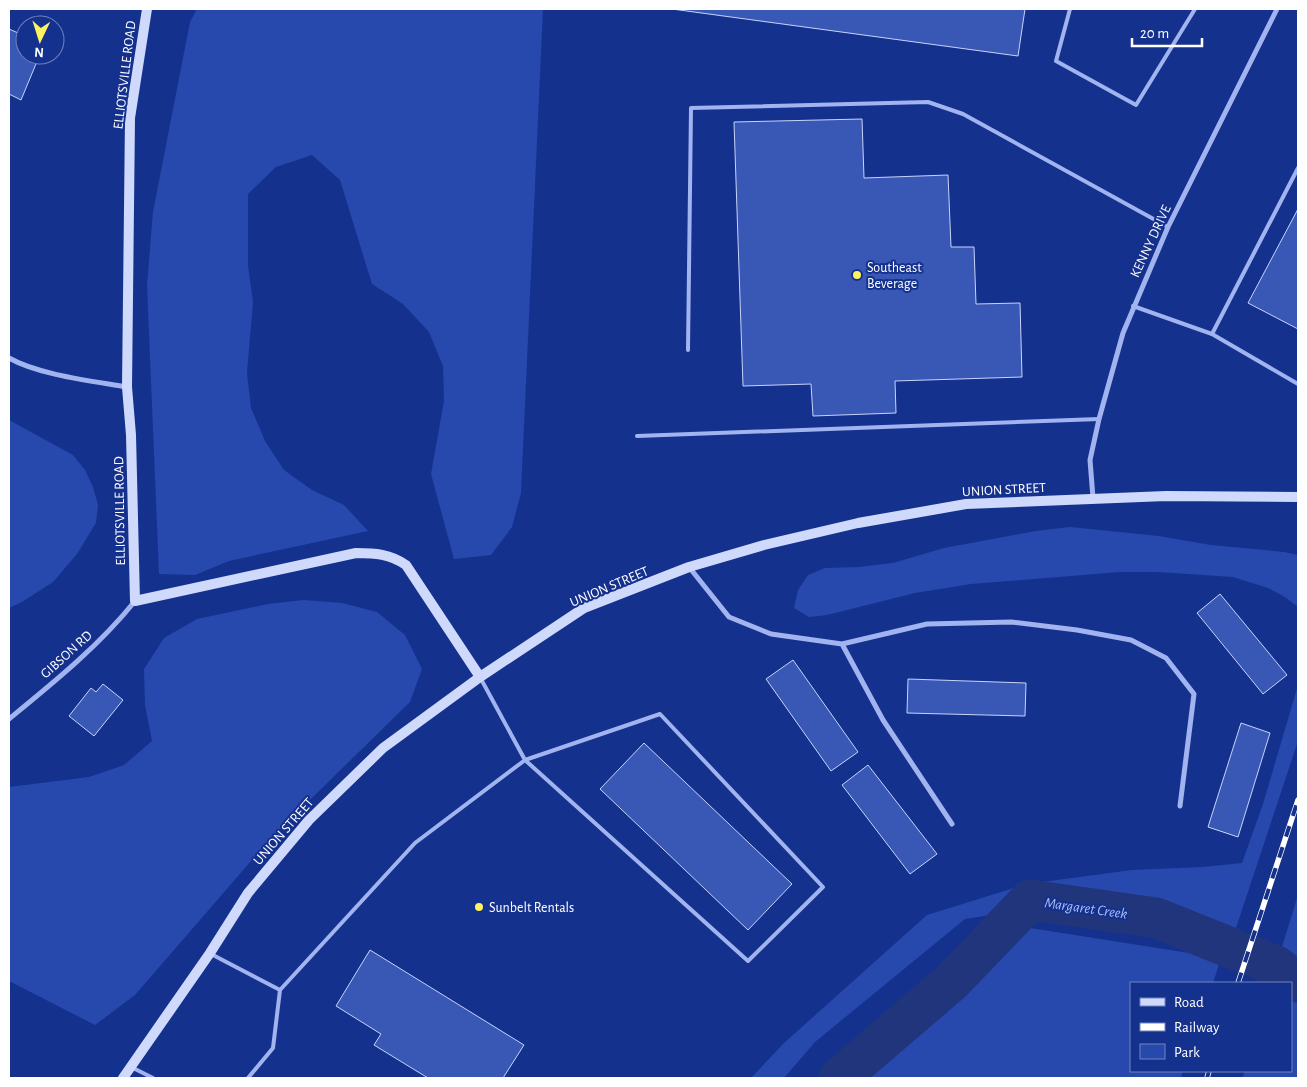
<svg xmlns="http://www.w3.org/2000/svg" width="1307" height="1087" viewBox="0 0 1307 1087" font-family="'Alegreya Sans',sans-serif">
<style>
.green{fill:#2748ad}
.lines{fill:none;stroke-linecap:round;stroke-linejoin:round}
.river{stroke:#20357c;stroke-width:41}
.building{fill:#3957b5;stroke:#c7d4fb}
.lane{stroke:#a1b4f0;stroke-width:4}
.street{stroke:#a1b4f0;stroke-width:5}
.secondary{stroke:#cfd9fb;stroke-width:10}
.rail-casing{stroke:#fff;stroke-width:5.5}
.rail{stroke:#15318e;stroke-width:4;stroke-dasharray:11;stroke-linecap:butt}
.poi-dot{fill:#fff260;stroke:#15318e;stroke-width:2}
.labels{text-anchor:middle;stroke-width:4;stroke-linejoin:round;paint-order:stroke}
.street-label{font-size:14px;fill:#fff;stroke:#15318e}
.poi-label{font-size:14px;fill:#fff;stroke:#15318e;text-anchor:start}
.water-label{font-size:15px;font-style:italic;fill:#acbff7;stroke:#15318e}
</style>
<rect width="100%" height="100%" fill="#15318e"/>
<!-- green -->
<path class="green" d="M197,9H543L521,493L512,527L491,555L454,559L431,474L444,401L443,366L429,332L403,304L372,284L340,180L312,155L276,167L248,194V266L253,302L247,373L251,408L265,441L284,470L312,490L344,505L368,531L229,561L195,575L159,574L147,285L153,212L190,22Z
M9,420L73,455L85,470L93,487L98,505L96,523L77,554L53,582L22,602L9,608Z
M1070,527L1159,536L1211,545L1284,552L1298,555V607L1285,597L1268,588L1233,577L1158,572H1120L971,584L915,593L827,615L809,617L794,608L798,590L808,575L825,568L859,567L893,563L944,548L1036,531Z
M304,600L342,603L377,612L405,635L422,669L410,702L270,839L135,995L95,1025L9,981V787L89,777L124,765L152,741L145,705L144,669L164,638L197,619L268,604Z
M1298,685V741L1235,931L1131,924L1054,905L965,919L815,1042L784,1078H751L784,1043L927,915L1027,884L1132,870L1203,867L1242,863L1263,804Z
M1298,895V1078H1242L1245,1071H1291V983H1271Z
M1005,924L1221,958L1213,983H1131V1071H1183L1181,1078H853L982,951Z"/>
<g class="lines">
<!-- river -->
<path class="river" d="M839,1078L951,982L1030,900L1156,918L1276,966L1298,982"/>
</g>
<!-- building -->
<path class="building" d="M672,9H1025L1018,56Z
M9,29L25,36V55L38,59L21,100L9,94Z
M862,119L864,178L948,175L951,247H974L976,304L1020,303L1022,377L895,381L896,413L813,416L811,384L743,386L734,122Z
M1298,209V329L1248,303Z
M1220,594L1287,675L1263,694L1197,613Z
M793,660L858,752L831,771L766,679Z
M908,679L1026,683L1025,716L907,713Z
M103,684L123,700L94,736L69,716L91,688L96,692Z
M1241,723L1270,733L1238,837L1208,827Z
M644,743L792,884L748,930L600,789Z
M868,765L937,854L910,874L842,785Z
M370,950L524,1045L503,1078H428L374,1045L381,1034L336,1006Z"/>
<g class="lines">
<!-- lane -->
<path class="lane" d="M1070,9L1056,61L1136,105L1195,9
M1133,306L1212,334L1298,384
M1212,334L1298,168
M688,350L691,108L928,102L963,114L1168,227
M637,436L1099,419
M660,714L823,887L748,961L525,760Z
M211,954L280,990L415,843L525,760L481,679
M133,1068L153,1078
M248,1078L273,1048L280,990"/>
<!-- street -->
<path class="street" d="M9,358C39,375 92,381 127,387
M1093,498L1090,460L1099,419L1123,333L1168,227L1277,9
M689,567L729,617L771,634L842,644L927,624L1011,622L1077,630L1131,640L1166,658L1194,694L1180,806
M842,644L883,720L952,824
M9,719C53,683 99,646 135,601"/>
<!-- secondary -->
<path class="secondary" d="M147,9L130,118L127,387L131,435L135,601L356,553C375,553 390,554 406,565L480,677
M123,1078L210,953L248,893L309,820L383,748L480,677L584,608L689,567L764,545L858,523L966,504L1166,496L1298,497"/>
<!-- rail casing -->
<g class="rail-casing">
<path id="rail" d="M1238,983L1298,800
M1207,1078L1209,1071"/>
</g>
<!-- rail -->
<use href="#rail" class="rail"/>
</g>
<!-- markers -->
<g class="poi-dot">
<circle cx="857" cy="275" r="5"/>
<circle cx="479" cy="907" r="5"/>
</g>
<g class="labels">
<!-- street labels -->
<g class="street-label">
<text transform="translate(124 75) rotate(-83)" y="5">ELLIOTSVILLE ROAD</text>
<text transform="translate(1150 241) rotate(-65)" y="5">KENNY DRIVE</text>
<text transform="translate(1004 489) rotate(-3)" y="5">UNION STREET</text>
<text transform="translate(119 511) rotate(-91)" y="5">ELLIOTSVILLE ROAD</text>
<text transform="translate(609 586) rotate(-23)" y="5">UNION STREET</text>
<text transform="translate(66 654) rotate(-42)" y="5">GIBSON RD</text>
<text transform="translate(283 831) rotate(-49)" y="5">UNION STREET</text>
</g>
<!-- poi labels -->
<g class="poi-label">
<text x="867" y="272">Southeast<tspan x="867" dy="16">Beverage</tspan></text>
<text x="489" y="912">Sunbelt Rentals</text>
</g>
<!-- water labels -->
<g class="water-label">
<text transform="translate(1086 908) rotate(8)" y="5">Margaret Creek</text>
</g>
</g>
<!-- border -->
<rect width="1307" height="1087" fill="none" stroke="#ffffff" stroke-width="20"/>
<!-- legend -->
<rect x="1130" y="982" width="162" height="90" fill="#15318e" stroke="#7383bb"/>
<rect x="1140" y="998" width="25" height="8" fill="#cfd9fb" stroke="#7383bb"/>
<text x="1174" y="1007" font-size="15" fill="#ffffff">Road</text>
<rect x="1140" y="1023" width="25" height="8" fill="#ffffff" stroke="#7383bb"/>
<text x="1174" y="1032" font-size="15" fill="#ffffff">Railway</text>
<rect x="1140" y="1044" width="25" height="15" fill="#2748ad" stroke="#7383bb"/>
<text x="1174" y="1057" font-size="15" fill="#ffffff">Park</text>
<!-- north arrow -->
<g transform="translate(40 40) rotate(184)"><circle r="24" fill="#15318e" stroke="#7383bb"/>
<path d="M0-4L9 19L0 12L-9 19Z" fill="#fff260"/>
<text y="-8" font-size="14" font-weight="bold" text-anchor="middle" fill="#ffffff">N</text>
</g>
<!-- scale -->
<path d="M1132 38v8h70v-8" fill="none" stroke="#ffffff" stroke-width="2.5"/>
<text x="1140" y="38" font-size="15" fill="#ffffff" stroke="#15318e" stroke-width="4" paint-order="stroke">20 m</text>
</svg>
